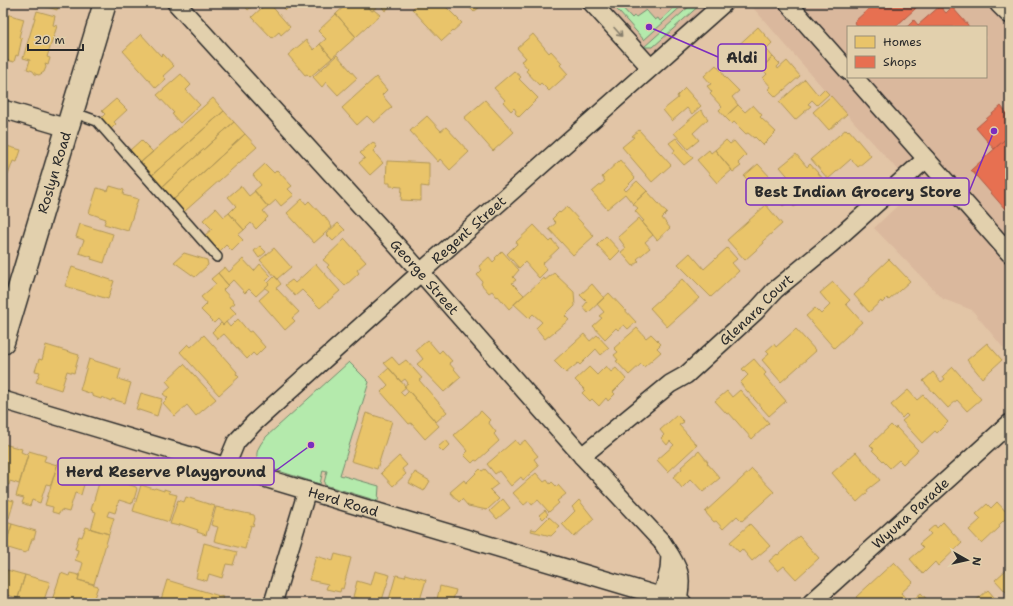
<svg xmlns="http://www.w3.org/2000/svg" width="1013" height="606" viewBox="0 0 1013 606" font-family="'Shantell Sans',sans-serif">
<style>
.built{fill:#dab89d;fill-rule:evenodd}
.green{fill:#b4eaac;stroke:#708a6c}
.homes{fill:#e9c46a;stroke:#b09657}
.shops{fill:#e76f51;stroke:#af5b46}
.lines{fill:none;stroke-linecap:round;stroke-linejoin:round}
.lane-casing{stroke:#2b2b2b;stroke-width:12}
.street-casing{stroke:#2b2b2b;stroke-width:20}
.secondary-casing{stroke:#2b2b2b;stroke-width:25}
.lane{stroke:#e2d0ad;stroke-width:9}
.street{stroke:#e2d0ad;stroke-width:17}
.secondary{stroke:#e2d0ad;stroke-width:22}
.oneway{stroke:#867e6c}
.labels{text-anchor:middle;stroke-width:4;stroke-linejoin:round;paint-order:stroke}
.street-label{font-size:14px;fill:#2b2b2b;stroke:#e2d0ad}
.leader{fill:none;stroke:#7b2cbf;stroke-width:1.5}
.callout-dot{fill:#7b2cbf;stroke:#e2d0ad;stroke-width:1.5}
.callout{fill:#e2d0ad;stroke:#7b2cbf;stroke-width:1.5}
.callout-label{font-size:15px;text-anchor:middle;font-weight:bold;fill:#2b2b2b}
</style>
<rect width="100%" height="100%" fill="#e2c5a6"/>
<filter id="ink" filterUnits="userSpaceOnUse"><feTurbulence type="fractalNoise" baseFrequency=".025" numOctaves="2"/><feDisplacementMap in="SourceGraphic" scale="8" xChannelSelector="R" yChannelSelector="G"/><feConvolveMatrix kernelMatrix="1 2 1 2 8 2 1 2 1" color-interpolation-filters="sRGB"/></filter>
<g filter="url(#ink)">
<!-- built -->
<path class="built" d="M592,3H724L650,67Z
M749,3H1010V356L972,310L943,299L874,228L915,189L824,89ZM848,27H986V77H848Z"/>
<!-- green -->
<path class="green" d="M611,3H618L632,18L634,16L636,17L646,10L655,20L658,18L660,21L679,3H685L644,40Z
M693,3H702L653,47H644Z
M349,362L369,382L340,475L379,486L378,501L325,485L324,483L327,471L323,470L320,484L266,467C250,459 258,446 267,436Z"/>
<!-- homes -->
<path class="homes" d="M42,3H59L57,10L41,5Z
M243,3H256L248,10Z
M267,3H269L290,27L281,35L279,32L272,38L252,17Z
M279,3H293L286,10Z
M348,3H358L362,7L365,5L372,11L374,10L380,15L356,37L336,14Z
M365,3H392L393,4L385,11L380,4L372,11Z
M419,3L434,4L438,3L440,5L443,4L462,23L442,41L412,9Z
M468,3H484L474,12L467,5Z
M37,11L55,16L53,25L57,26L47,57L50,58L48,65L45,64L46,67L44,72L39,75L35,74L33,71L27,69L30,60L23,58Z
M3,13L24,19L19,37L22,38L18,56L16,55L14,62L3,59Z
M336,14L356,37L332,58L320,44L326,39L318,31Z
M758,27L772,43L763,52L764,53L767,50L773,57L761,68L755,61L751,65L743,56L741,58L733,50Z
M141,34L161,56L163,54L174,66L163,76L166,79L156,88L123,51Z
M533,34L549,53L551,51L562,63L560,65L568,74L549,91L541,83L539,85L526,71L528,69L521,61L526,58L517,48Z
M306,40L314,50L320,44L332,58L310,77L307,74L305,75L288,55Z
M337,55L357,78L338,95L326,82L322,87L313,77Z
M773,57L780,64L777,67L778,69L787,61L800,76L776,97L768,89L771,87L763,78L767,74L761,68Z
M716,65L723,73V75L739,91L732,97L738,105L725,117L719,110L722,107L710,94L712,92L707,86L711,84L704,76Z
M514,71L521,77L519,79L538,98L519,117L515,113L516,111L514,108L511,111L503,102L505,100L494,88Z
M181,74L191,85L186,90L200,105L180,123L172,114L174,113L157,95Z
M376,77L387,90L382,95L392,107L374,123L367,116L357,125L342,108Z
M805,79L818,95L824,89L829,94L817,105L812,100L808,104L811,106L795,120L779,102Z
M685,88L701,106L692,114L687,108L672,121L663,110L678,98L677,96Z
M831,96L847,114L829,130L813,112Z
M213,98L224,111L151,176L140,163Z
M116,99L127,110L114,122L116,124L110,130L100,119L105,114L102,111Z
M485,100L514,132L493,151L464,118Z
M738,105L745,112L753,105L762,115L760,117L776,132L763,145L755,137L754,138L748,133L746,134L734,122L732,124L725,117Z
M701,110L708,119L693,133L699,140L688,149L674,133Z
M224,111L234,122L162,187L151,176Z
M427,116L441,131L446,127L469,152L450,170L440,159L438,162L410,131Z
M234,122L245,134L173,200L162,187Z
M846,129L848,131L849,130L871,156L858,167L851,159L828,179L811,159Z
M639,130L671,165L652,182L622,147L634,137L632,136Z
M245,134L257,147L184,212L173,200Z
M676,138L693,158L684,165L673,153L675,150L669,143Z
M141,140L153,152L140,163L129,151Z
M726,140L730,144L734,141L746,155L738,163L741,166L733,172L715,150Z
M373,142L377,147L373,151L383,163L370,175L359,163L365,158L360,153Z
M3,145L21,150L17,162L13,161L8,175L3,174Z
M716,149L715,150L732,170L717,183L697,160L709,150L711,153Z
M796,154L807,167L810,164L833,190L821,200L819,198L820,197L815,191L794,207L789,201L783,206L774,196L781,191L777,186L785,179L788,184L792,181L780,167Z
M620,160L635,178L624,189L626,191L637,181L647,191L633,204L625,194L607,209L592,192L605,181L602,177Z
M387,161L429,163V187L421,186V201L401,200L402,187L390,186V183H386Z
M265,164L274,173L277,170L292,186L288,189L294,195L281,206L276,200L268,207L254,191L261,185L253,175Z
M758,164L773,180L759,193L744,176Z
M110,186L124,190L123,195L138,199L128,231L104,224L106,219L89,213L97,188L108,191Z
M241,186L249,196L255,191L268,207L263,211L268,217L256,229L251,223L244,230L229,213L236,206L228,197Z
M647,191L667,213L662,218L670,228L657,240L642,222L644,221L635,211L638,208L633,204Z
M302,199L306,204L309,201L323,216L324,215L332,227L314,243L287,213Z
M766,205L782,224L763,241L764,243L745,260L727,240Z
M567,207L594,236L573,255L549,229L556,223L552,219L559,212L560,213Z
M216,208L224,217L229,213L244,230L238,235L243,240L232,251L226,245L219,252L204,236L212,229L203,220Z
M639,218L653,235L645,242L650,248L637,259L639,261L633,266L621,252L626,248L618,237Z
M338,223L345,230L333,241L326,234Z
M80,224L113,234L104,263L91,259L92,257L79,253L84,240L76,237Z
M534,225L550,242L552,240L559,248L542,264L547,270L539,278L525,262L519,268L507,254L517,244L516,242Z
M606,236L620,251L611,260L597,245Z
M345,239L366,262L357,270L359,273L345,286L327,267L329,265L323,260Z
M260,246L266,252L259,258L254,251Z
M274,248L291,267L277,279L260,260Z
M727,248L737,259L732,263L739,271L711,297L678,264L690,253L704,269Z
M502,251L519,270L513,277L516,280L512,283L524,295L509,309L498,296L497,297L492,291L489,293L481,284L482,281L477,275L482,270L479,266L489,257L493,262L496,259L495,258Z
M184,253L207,260L208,265L195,277L174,262Z
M243,259L254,271L260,264L271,276L266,281L269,284L256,296L249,289L245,293L233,280L228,285L218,273L225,267L229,272Z
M889,259L910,281L889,300L887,298L882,303L881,301L869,312L854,295L870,280L869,278Z
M316,264L340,291L320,308L302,290L295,296L285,285L292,280L295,283Z
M72,267L114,281L108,299L65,286Z
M218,273L228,285L223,290L235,303L230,307L236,313L223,325L218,319L214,323L201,310L207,304L201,297L216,284L211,279Z
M554,273L574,292L575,306L565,316L569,320L545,339L536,328L542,322L533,314L529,318L514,304L544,278L545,280Z
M275,276L281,284L276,288L299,312L292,318L295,321L285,330L259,300L269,291L265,288L269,284L268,283Z
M682,279L699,298L667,327L650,308Z
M833,282L850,300L846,304L862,322L834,348L806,316L815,308L821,314L830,305L820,293Z
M592,284L604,298L588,313L583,307L587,302L580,295Z
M609,293L636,322L628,329L624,325L618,330L616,328L605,339L593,326L602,318L599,316L604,312L597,304Z
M238,319L249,332L251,331L265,347L256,356L253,353L247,359L224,334L218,339L212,332L221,323L223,325L226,322L230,327Z
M637,328L646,338L651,334L661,344L657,348L661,352L644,367L641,364L629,375L616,361L618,360L614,355L618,352L614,348Z
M796,329L816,351L781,382L762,360L769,354L766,351L774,344L776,347Z
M584,334L590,341L597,335L609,348L601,355L596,349L580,365L578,363L566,373L554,361Z
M204,335L237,372L236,374L239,377L219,395L180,352L188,344L191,347Z
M428,340L439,353L442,350L452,361L449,363L461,377L444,392L417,364L423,359L416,350Z
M987,343L1002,360L982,378L967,360Z
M46,345L79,355L74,373L67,371L61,390L36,382L40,372L35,371L39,359L42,360Z
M392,357L399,365L406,360L422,378L419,380L447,412L436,422L404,386L408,383L405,379L401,382L384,363Z
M89,359L121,369L118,379L131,383L125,403L112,399L111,401L102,397L101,399L92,396V394L80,390Z
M754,359L766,373L764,375L786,401L769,416L740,383L748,375L742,369Z
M184,364L216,399L196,416L187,405L175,416L163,403L168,398L163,394L171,387L166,381Z
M606,366L611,372L616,368L626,379L613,392L615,394L608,401L606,398L599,406L592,399L590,401L582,393L585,390L575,380L589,367L597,375Z
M953,367L981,399L967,411L957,400L948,408L923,381L933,372L941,382L945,379L943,376Z
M389,368L406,387L400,392L404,396L409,391L439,426L425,439L411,423L409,424L381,392L388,385L380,376Z
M740,390L769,423L752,439L729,413L727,414L715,401L727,391L732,397Z
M908,390L917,400L923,395L948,422L937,433L935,431L922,443L902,421L908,416L906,414L902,418L891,405Z
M141,393L162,399L157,416L136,409Z
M481,411L490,420L488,422L496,432L494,434L499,441L477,461L475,460L472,463L464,455L468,451L454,435Z
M366,413L392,421L377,469L351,461Z
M677,415L684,422L679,425L697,445L668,472L657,460L674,445L670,441L667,445L661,438L664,435L660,430Z
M891,425L895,429L896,427L918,450L903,464L899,460L890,468L872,450L874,449L870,445Z
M446,440L450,445L443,452L438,447Z
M515,440L519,445L525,440L538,456L534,459L539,466L523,480L521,477L511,486L499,471L495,474L487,464Z
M4,444L22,449L21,452L28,455L19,484L10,481L9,485L3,484V448Z
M29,451L46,456L44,461L57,465L51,485L46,484L40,503L32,500L30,506L22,503L24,498L16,496Z
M699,451L708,462L707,463L720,478L703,492L691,479L682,488L673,477L682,469L681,467Z
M856,452L880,480L867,490L868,492L857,502L832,473Z
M399,456L407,465L402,469L406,474L393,486L381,473Z
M59,460L74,465L73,469L87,474L81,495L75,493L69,512L61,510L59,514L52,512L53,507L45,505Z
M480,469L482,471L485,469L498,484L490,490L499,499L487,510L468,506L462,499L459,502L450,492L464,480L466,483Z
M752,469L774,492L742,521L737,516L723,529L716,521L714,522L705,512Z
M415,472L430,481L424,491L409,483Z
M536,473L544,482L547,480L550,484L552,482L557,487L558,485L566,494L557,501L559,503L549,512L538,500L532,505L529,501L524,505L513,493Z
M101,476L109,479L110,476L120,479L119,481L136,487L137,489L133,503L132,502V504L119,500L115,513L109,511L107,516L114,518L109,534L91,529L96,512L91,510Z
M141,485L154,489L155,488L164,491V489L170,491L169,493L177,495L169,522L133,511Z
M186,497L215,506L206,535L197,532L198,530L180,524L179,526L170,524L178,500L184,502Z
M3,498L14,501L9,518L3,517Z
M503,499L510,508L497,519L490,511Z
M579,500L594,519L574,537L562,524L575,511L572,507Z
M997,502L1009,515L999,525L1000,527L982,544L969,530L981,519L976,514L987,504L991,508Z
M216,507L254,515L255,519L253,526L251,525L245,549L214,541L218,527L211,525Z
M545,510L548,514L543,519L539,515Z
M549,517L560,527L551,536L531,531L532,529L536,530Z
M3,521L12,524L5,547H3Z
M943,522L962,543L938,566L935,562L923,574L910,559L923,548L919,544L931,534L928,531L935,525L937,528Z
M12,524L36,531L34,539H32L28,551L25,553L5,547Z
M750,524L770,546L752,561L742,549L739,552L730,542Z
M86,527L109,534L94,584L78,580L83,563L75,560L78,550L75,549L79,536L82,537Z
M799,536L819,558L796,579L784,566L778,571L769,561L777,554L778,555Z
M204,543L237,552L233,565L226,564L222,578L209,574L207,581L196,578Z
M335,554L351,558L343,589L341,588L340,592L326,589L328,584L309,580L316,556L333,561Z
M894,562L913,582L901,593L907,600L903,603H861L856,597Z
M3,568L7,570L3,584Z
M1007,569L1009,572L1010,570V590L1007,593L995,580Z
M7,570L25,575L18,598L3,594V584Z
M375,571L390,575L381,603H366V600L353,597L357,581L371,585Z
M61,573L69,576L70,573L79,575L78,580L98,586L93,601L84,598L77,603H51Z
M406,574L426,580L419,603H388L396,575L405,577Z
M25,575L50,582L43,603H33L18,598Z
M167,580L223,597L221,603H160Z
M440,586L456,590L452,603H432H433L434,598L437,599Z
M988,590L999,603H973Z
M921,593L930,603H909Z"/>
<!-- shops -->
<path class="shops" d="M875,3H910L915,9L895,27H858L854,22Z
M910,3H921L915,9Z
M940,6L946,13L952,7L968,25V27H907L914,20L918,25Z
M1001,106L1010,117V135L994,149L976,128Z
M1010,135V205L1005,209L971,170Z"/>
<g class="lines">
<!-- lane casing -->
<g class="lane-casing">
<path id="lane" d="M72,112L97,121L217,257"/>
</g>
<!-- street casing -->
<g class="street-casing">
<g id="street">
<path id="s1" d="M176,3L409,259L582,456L662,542C668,552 676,562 679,573C682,581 679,593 678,601"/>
<path d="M592,3L650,67"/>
<path d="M788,3L848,71"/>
<path d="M854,77L1010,254"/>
<path d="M3,109L67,128"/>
<path id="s2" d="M3,400L683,603"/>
<path id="s3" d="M582,456L670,384L686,375L756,311L775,290L831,244L926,159"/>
<path id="s4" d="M226,466L236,442L254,423L421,272L724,3"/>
<path d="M662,597L669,570L670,555"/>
<path d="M273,603L307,491"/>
<path id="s5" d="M811,603L1010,423"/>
</g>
</g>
<!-- secondary casing -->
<g class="secondary-casing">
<g id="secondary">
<path d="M1001,3L1010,12"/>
<path id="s6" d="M3,342L105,3"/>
</g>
</g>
<!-- lane -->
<use href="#lane" class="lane"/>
<!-- street -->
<use href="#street" class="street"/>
<!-- secondary -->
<use href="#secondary" class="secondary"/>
</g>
<!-- one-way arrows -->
<defs><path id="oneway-shaft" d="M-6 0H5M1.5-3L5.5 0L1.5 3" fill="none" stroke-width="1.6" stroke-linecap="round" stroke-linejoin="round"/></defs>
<use class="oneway" href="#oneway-shaft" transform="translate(618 32) rotate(48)"/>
</g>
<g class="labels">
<!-- street labels -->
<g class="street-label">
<text dy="5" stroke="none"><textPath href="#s6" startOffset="177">Roslyn Road</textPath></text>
<text dy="5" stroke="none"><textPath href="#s4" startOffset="341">Regent Street</textPath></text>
<text dy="5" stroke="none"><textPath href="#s1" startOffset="370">George Street</textPath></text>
<text dy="5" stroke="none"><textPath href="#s3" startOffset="228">Glenara Court</textPath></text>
<text dy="5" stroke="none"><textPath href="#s2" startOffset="355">Herd Road</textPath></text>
<text dy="5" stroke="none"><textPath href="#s5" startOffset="134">Wyuna Parade</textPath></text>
</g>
</g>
<!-- callouts -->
<path class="leader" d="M649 27L718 57M994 131L969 192M311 445L274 472"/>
<g class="callout-dot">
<circle cx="649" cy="27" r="4"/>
<circle cx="994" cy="131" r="4"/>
<circle cx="311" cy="445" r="4"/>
</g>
<g class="callout">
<rect x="718" y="44" width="48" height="27" rx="4"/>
<rect x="746" y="178" width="223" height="27" rx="4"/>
<rect x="58" y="458" width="216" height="27" rx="4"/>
</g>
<g class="callout-label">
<text x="742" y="63">Aldi</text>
<text x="858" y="197">Best Indian Grocery Store</text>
<text x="166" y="477">Herd Reserve Playground</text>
</g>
<!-- margin -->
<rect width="1013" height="606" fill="none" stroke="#e2d0ad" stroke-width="16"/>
<rect x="8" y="8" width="997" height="590" fill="none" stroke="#2b2b2b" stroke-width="1.5" filter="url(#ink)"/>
<!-- legend -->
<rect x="847" y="26" width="140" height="52" fill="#e2d0ad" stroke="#998e79"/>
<rect x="855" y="36" width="20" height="12" fill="#e9c46a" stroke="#998e79"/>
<text x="883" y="46" font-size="12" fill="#2b2b2b">Homes</text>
<rect x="855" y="56" width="20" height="12" fill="#e76f51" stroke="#998e79"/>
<text x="883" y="66" font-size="12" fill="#2b2b2b">Shops</text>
<!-- north arrow -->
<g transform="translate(967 560) rotate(98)" stroke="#e2d0ad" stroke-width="3" paint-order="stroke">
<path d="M0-3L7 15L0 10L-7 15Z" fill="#2b2b2b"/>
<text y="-6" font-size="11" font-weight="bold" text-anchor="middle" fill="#2b2b2b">N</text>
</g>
<!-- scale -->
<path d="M28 44v6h55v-6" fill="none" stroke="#2b2b2b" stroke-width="2"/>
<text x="34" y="44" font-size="12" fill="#2b2b2b" stroke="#e2d0ad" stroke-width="3" paint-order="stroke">20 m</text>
</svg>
